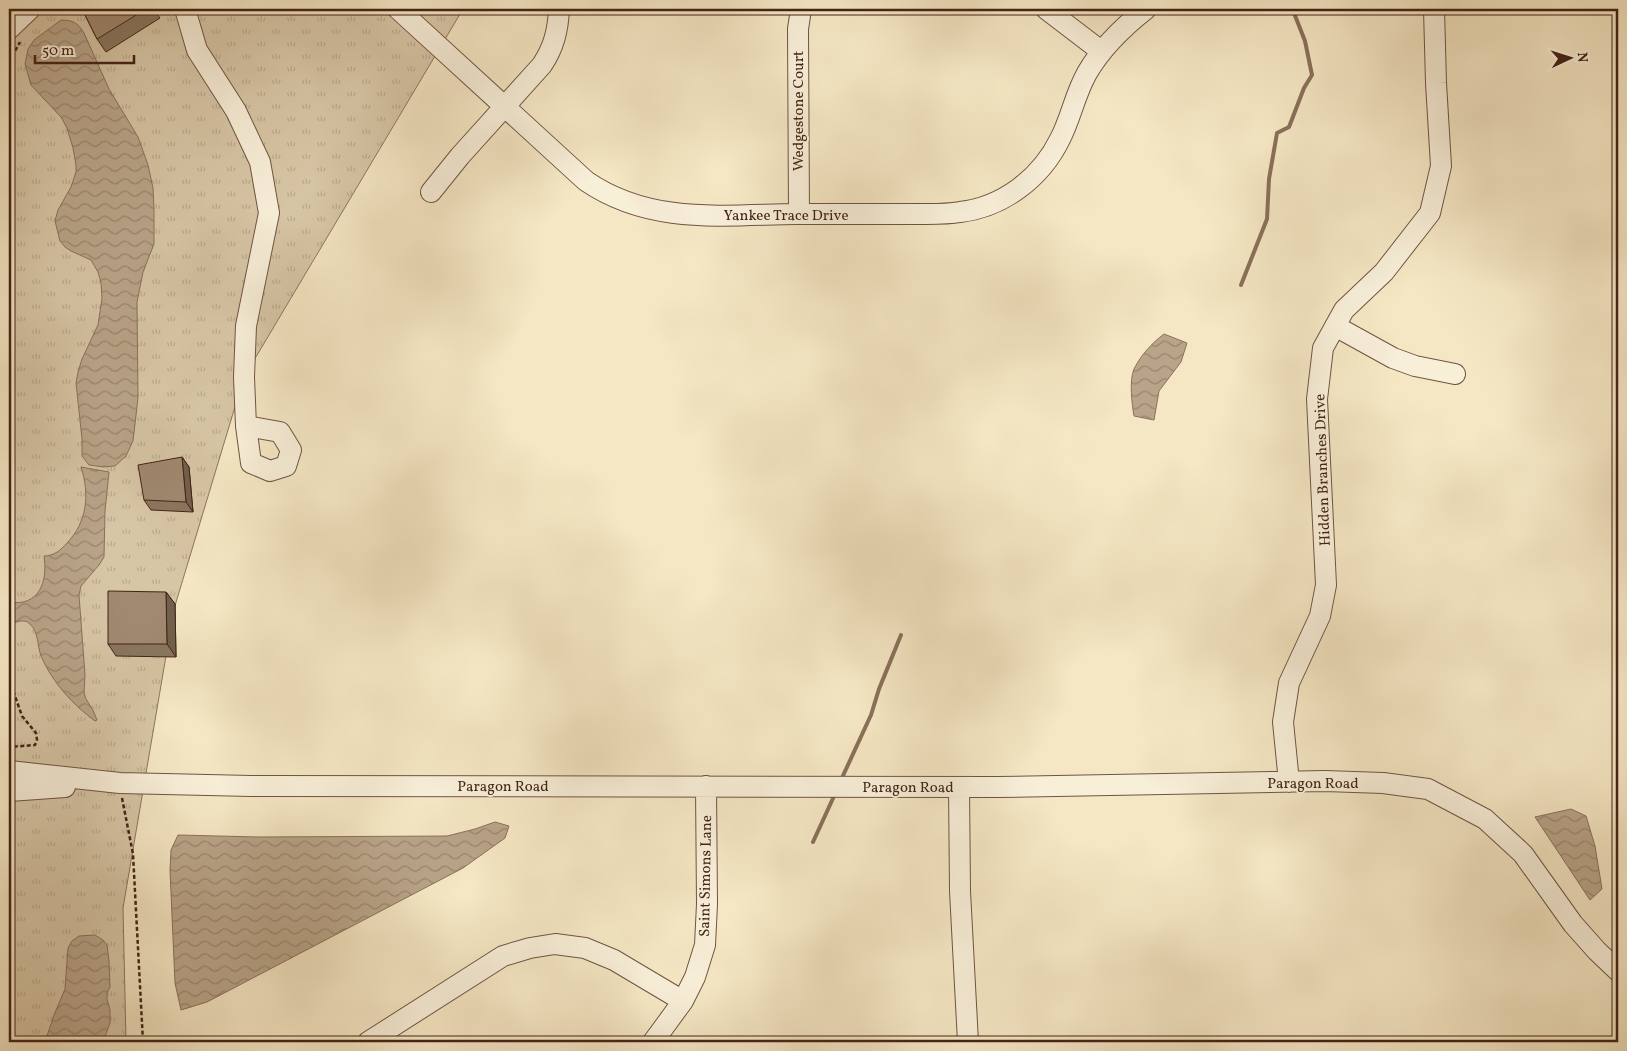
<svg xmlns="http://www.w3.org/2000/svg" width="1627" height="1051" viewBox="0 0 1627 1051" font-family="Vollkorn,serif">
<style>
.grass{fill:url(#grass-tufts);stroke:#8e745e}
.water{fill:url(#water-waves);stroke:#8a705b}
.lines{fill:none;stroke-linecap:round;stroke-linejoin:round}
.stream{stroke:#8a705b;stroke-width:4}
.minor-casing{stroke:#705442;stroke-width:22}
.path{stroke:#442316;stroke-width:2.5;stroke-dasharray:4 2.5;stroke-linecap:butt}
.minor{stroke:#f8efd9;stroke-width:20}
.wall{fill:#8a7660;stroke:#442316}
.shaded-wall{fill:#70604e;stroke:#442316}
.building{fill:#a08970;stroke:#442316}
.labels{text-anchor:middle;stroke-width:4;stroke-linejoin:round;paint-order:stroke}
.street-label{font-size:15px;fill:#442316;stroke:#f8efd9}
</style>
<defs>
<pattern id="grass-tufts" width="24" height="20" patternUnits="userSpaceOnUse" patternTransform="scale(1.25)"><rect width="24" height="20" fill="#d7c6a6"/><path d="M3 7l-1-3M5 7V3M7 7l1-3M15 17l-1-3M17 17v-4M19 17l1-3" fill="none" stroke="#baaa8e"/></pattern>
<pattern id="water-waves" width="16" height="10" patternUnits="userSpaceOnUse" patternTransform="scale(1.25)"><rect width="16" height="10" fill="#b9a489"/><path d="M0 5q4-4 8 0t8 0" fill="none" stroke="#98856f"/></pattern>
</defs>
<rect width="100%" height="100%" fill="#f5e7c4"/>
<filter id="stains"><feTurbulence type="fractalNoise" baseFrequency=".004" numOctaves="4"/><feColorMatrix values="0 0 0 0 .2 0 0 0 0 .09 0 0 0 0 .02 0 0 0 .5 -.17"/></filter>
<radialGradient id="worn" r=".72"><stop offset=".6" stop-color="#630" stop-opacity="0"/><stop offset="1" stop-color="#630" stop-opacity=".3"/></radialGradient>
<!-- grass -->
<path class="grass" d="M9,9H463L244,377L174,609L123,908L126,1042H9Z"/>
<!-- water -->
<path class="water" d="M61,20C73,20 78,23 84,33L109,89L138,137L148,165L153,188L154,210V244L143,272L137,302L138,398L133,441L126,456L115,466L103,467L89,465L82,456V439L76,383L78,372L82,359L98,325L102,298L101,283L98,272L91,260L71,251L65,247L60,241L55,221L58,210L71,187L76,172V165L73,148L67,128L61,117L31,85L25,64L28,49L34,40Z
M1164,334L1187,343L1181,362L1159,391L1154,420L1134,416C1132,405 1129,380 1134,369C1141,355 1152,343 1164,334Z
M81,467L109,472L105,511L104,557L99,565L81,586L79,595L85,675L84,693L86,699L93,710L97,720L95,721C73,705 52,682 41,656C37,645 39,633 30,624C24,618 16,622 9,625V602C39,607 48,582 44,556C54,556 61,550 67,543C87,522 90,495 81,467Z
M1571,809L1586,816L1595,846L1602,889L1590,900L1535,817Z
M495,822L509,826L505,838L463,868L207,1002L181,1010L175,983L170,870L171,850L178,835L258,837L447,836L475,829Z
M95,935L103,940L107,945L109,961L110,987L107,993V999L110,1010V1023L103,1042H45L54,1015L65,989L68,948L72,941L79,936Z"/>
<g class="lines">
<!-- stream -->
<path class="stream" d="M1241,285L1267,219L1269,179L1277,133L1289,127L1304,88L1312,75L1305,41L1294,13L1297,9
M841,780L871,715L879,689L901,635
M813,842L835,794"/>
<!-- minor casing -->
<g class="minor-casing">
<path id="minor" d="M185,9L197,50L236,111L260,162L269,213L246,326L244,377L246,426L251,463L270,471L286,466L291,450L280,432L246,426
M398,9L586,181C650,225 723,215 796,214C839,214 883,214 926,214C937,214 949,214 960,212C1003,207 1041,178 1060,139C1071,118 1075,94 1087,73C1102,47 1123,27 1146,9
M1046,9L1101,51
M9,29L30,9
M431,192L460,156L542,65C554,47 558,30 559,9
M799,214L798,29L801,9
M1335,326L1393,358L1415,366L1455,374
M9,771L120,783L251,786L998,787L1325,781L1383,783L1428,789L1485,819L1523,854L1573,924L1597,951L1618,971
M1289,782L1283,722L1289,683L1320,616L1326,585L1317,399L1323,348L1344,310L1384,272L1430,213L1441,166L1436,83L1434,9
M959,787L960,891L968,1042
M9,791L65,787
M368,1042L503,956L530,948L555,944L585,948L614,960L683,1001
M653,1042L683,1001L695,977L705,945L707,904L706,786"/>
</g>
<!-- path -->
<path class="path" d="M46,14L48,9
M9,62L20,42
M9,679L22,716L36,733L37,740L35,745L9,747
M122,798L133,854L143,1042"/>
<!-- minor -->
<use href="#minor" class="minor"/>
</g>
<!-- wall -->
<path class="wall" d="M82,9H153L160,18L106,52L97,39Z
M182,457L189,467L193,512L151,510L144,500Z
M166,592L175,604L176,657L116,656L108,644Z"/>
<!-- shaded-wall -->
<path class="shaded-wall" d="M182,457L189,467L193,512L186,502Z
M166,592L175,604L176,657L167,644Z"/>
<!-- building -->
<path class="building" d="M82,9H146L97,39Z
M182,457L186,502L144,500L138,465Z
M108,591L166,592L167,644H108Z"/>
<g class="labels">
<!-- street labels -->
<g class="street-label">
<text transform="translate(798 111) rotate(-90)" y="5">Wedgestone Court</text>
<text x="786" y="220">Yankee Trace Drive</text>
<text transform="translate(1322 470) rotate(-92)" y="5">Hidden Branches Drive</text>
<text x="1313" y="788">Paragon Road</text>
<text x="503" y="791">Paragon Road</text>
<text x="908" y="792">Paragon Road</text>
<text transform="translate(705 876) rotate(-89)" y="5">Saint Simons Lane</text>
</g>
</g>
<!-- margin -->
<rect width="1627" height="1051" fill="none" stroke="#f5e7c4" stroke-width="30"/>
<rect x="10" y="10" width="1607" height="1031" fill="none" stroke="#442316" stroke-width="2.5"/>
<rect x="15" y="15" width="1597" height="1021" fill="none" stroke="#442316"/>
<!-- north arrow -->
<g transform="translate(1570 58) rotate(86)" stroke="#f8efd9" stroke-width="4" paint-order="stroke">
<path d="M0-4L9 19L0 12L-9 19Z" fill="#442316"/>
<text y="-8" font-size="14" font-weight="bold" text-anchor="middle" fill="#442316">N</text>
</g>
<!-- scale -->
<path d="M35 55v8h99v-8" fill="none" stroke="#442316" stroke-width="2.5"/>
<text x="42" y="55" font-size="15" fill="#442316" stroke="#f8efd9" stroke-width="4" paint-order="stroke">50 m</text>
<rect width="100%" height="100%" filter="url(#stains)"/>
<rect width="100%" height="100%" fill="url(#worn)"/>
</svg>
